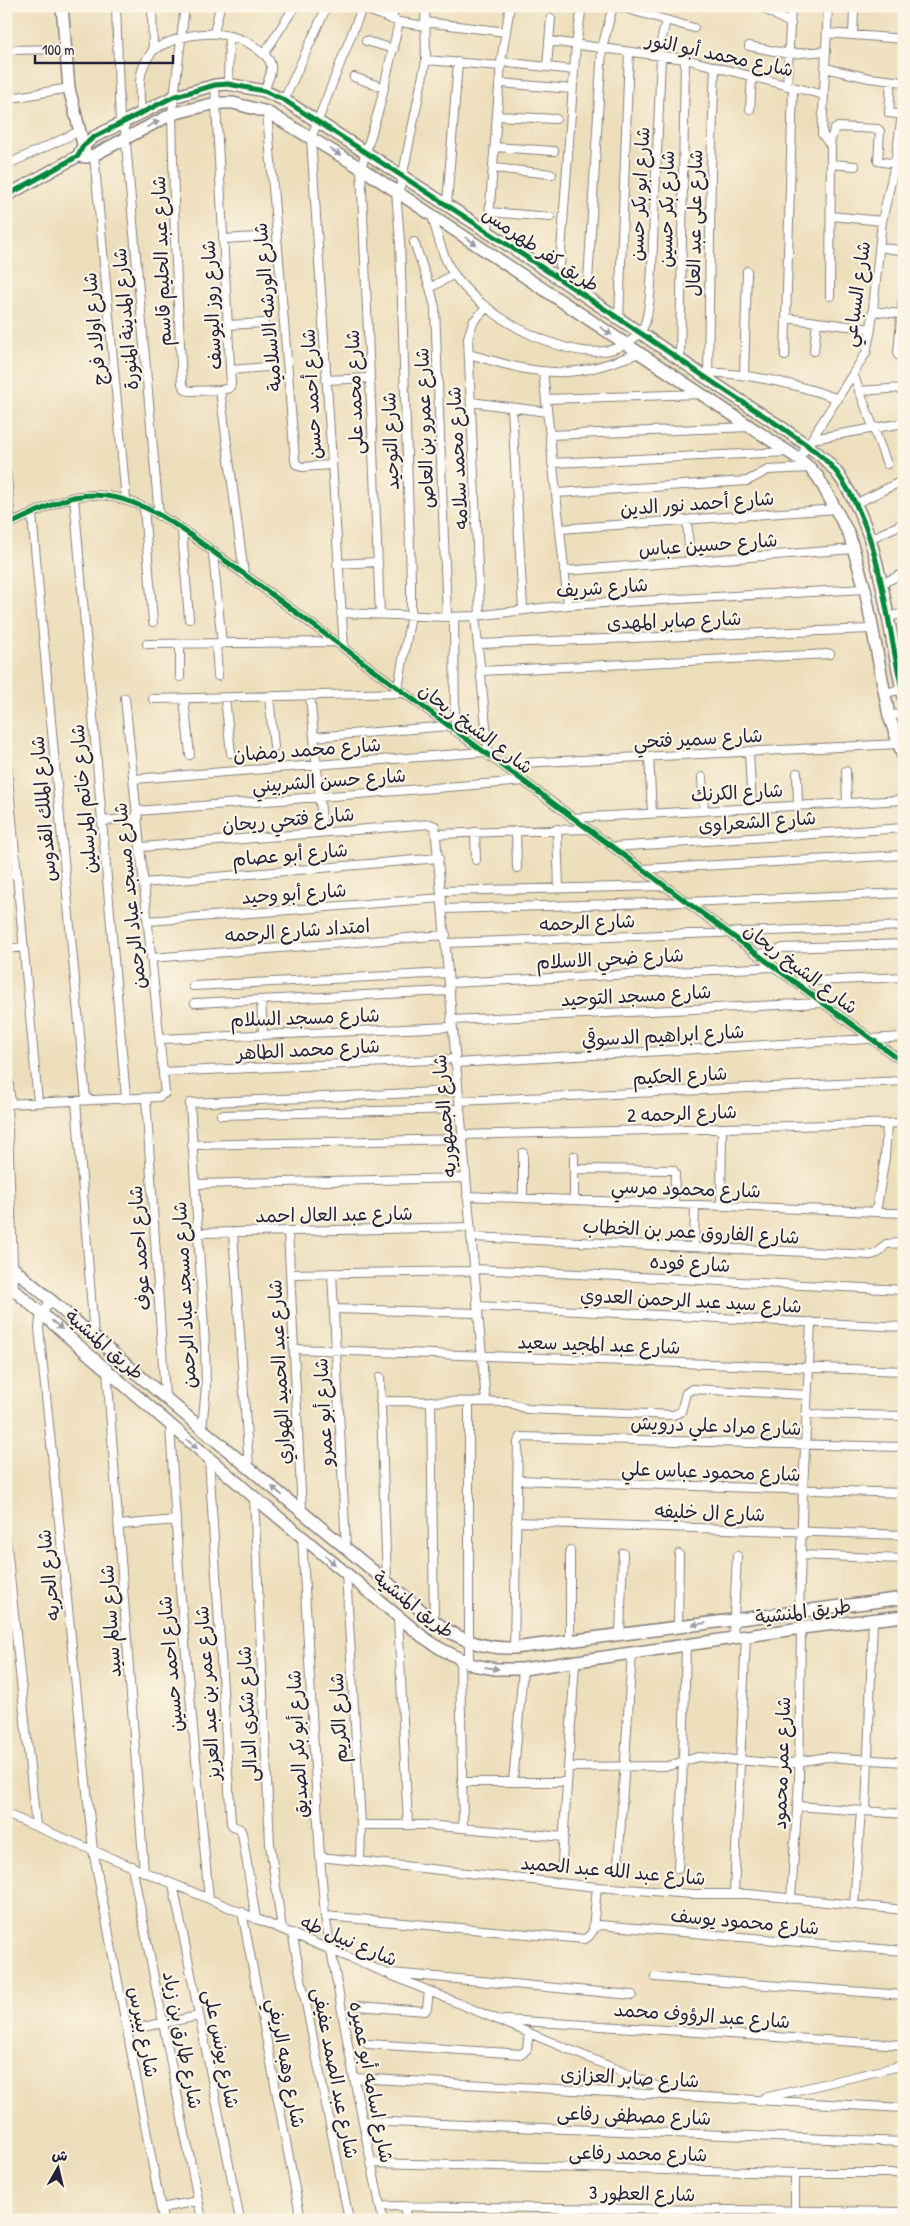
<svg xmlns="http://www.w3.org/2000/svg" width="910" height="2226" viewBox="0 0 910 2226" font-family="'Patrick Hand','Playpen Sans Arabic',sans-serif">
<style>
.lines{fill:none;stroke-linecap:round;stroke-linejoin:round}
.street-casing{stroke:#88807b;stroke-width:10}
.secondary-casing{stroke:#88807b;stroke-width:14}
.street{stroke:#fff;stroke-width:8}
.secondary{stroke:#fff;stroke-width:11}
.cycleway-casing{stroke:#fcf5e5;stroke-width:8}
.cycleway{stroke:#00873e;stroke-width:5}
.oneway{fill:#9c9ca7}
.labels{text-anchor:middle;stroke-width:4.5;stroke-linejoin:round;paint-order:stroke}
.street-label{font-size:19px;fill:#22223b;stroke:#fcf5e5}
</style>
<rect width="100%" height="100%" fill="#fcf5e5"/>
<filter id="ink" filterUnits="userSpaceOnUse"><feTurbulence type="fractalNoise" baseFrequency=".02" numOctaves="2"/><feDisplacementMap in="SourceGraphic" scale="10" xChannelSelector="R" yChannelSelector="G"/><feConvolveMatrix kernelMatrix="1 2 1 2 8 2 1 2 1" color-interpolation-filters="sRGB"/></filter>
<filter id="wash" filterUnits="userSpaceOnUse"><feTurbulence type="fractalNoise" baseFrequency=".0096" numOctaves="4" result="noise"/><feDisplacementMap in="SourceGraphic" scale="20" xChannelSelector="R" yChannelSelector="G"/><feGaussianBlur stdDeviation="1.12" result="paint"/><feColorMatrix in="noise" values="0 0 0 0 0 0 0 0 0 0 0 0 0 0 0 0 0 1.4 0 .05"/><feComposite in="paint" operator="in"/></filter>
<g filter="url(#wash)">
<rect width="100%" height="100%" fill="#eddebb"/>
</g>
<g filter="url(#ink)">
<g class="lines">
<!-- street casing -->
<g class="street-casing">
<path id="street" d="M116,6L120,123
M152,6L153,50
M185,6L172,114L175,242L182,384L186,390L190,391L220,390
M358,6L399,22L426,26
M617,6L694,28
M760,6L791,24
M828,6L822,134L831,146L830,296
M393,20V6
M425,22L506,32
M214,33L220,6
M827,33L904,39
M853,34L854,11
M366,41L394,49
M549,41L685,59L824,95
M749,46L789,54L826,51
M6,50L65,49
M264,54L295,6
M658,55L666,20
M426,60L501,66
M501,62L574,70
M547,67L551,18
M825,68L869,78L904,82
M354,77L384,88
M891,81L889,113L904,115
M500,83L572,89
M228,84L229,36
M215,85L231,385L229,388L220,390L244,574
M787,86L791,6
M6,99L69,88
M284,100L327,6
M750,109L752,77
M141,111C139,91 137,69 152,52C157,46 165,44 172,41C200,30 235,30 260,51C263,54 268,57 270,62C274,71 267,82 264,91
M267,112L295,460L296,464L302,467L331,465
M497,116L556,119
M124,120L159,516
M830,143L834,130L838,127L878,129L880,131L878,161L895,164
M495,147L554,151
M94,155L126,499
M831,164L855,166
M6,165L78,132
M493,168L552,174
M396,191L400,241L411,579V615L398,688
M399,193L426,60L425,6
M447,204L458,62
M489,212L550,217
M432,215C436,231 440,247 447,262C460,292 503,322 532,335C566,350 608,364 639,334C647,326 649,306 650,295C653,267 653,239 654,211C657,159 659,108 661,56
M831,216L882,221
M488,231L501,62L510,6
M223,239L258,237
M414,242L430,288L435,307L447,617
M879,247L904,251
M559,279L576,44L582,6
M904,285L898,353V355L904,356
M430,288L454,274
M587,298L602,48L613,6
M873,311L901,314
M786,318L871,329
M619,319L629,52
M228,325L264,323
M814,351L817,322
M469,354C504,364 538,376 576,371C597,369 619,360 639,353
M785,356L793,87
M680,359L685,59
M230,370L267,367
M543,372L568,605
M708,372C753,375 796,383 838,399
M744,375L747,271
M854,376L887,464
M708,379L711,168L715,67
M326,380L370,378
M859,391L904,388
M546,399L701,394
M471,402L547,412
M512,408L523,609
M550,435L750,427
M812,439L904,423
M799,459L866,353L871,329L882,221L895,164L902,115
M552,463L788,452
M6,468L11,523
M556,493L747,481L768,470L810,468
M74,497L126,1098
M855,504L904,480
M144,507L153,622
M32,515L86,1100
M687,520L690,561
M6,526C24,518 56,501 74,497C137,483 195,541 244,574L904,1063
M560,529L836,509
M182,531L189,619
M870,539L904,523
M213,554L222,644
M337,564L378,562
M564,571L854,549
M881,584L904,573
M341,613L447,617L475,616L568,605L865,589
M380,614L361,168L379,109L399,22
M480,615L468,338L473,322L487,307
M475,616L489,756
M454,617L455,731
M888,617L904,613
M147,644L335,642
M180,644V677
M216,644L218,676
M478,644L871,629
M344,648L311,138L362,8
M481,671L830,654
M884,693L904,689
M310,695L323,832
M269,696L274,747
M225,698L231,753
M153,699L403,693
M184,699L190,755
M889,716L904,713
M314,737L449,726
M749,751L752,808
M6,756L38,1102
M649,756L652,813
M500,764L898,744
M846,771L847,803
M797,773L798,805
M702,777L704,811
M134,779L484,752
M137,811L524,781
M572,818L904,800
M102,821L138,818
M557,829L559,888
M516,831L517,868
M475,832L476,860
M437,834L587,829
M141,847L430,824L435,826L486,1402
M612,847L904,828
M642,869L904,855
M6,875L17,874
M144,883L439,858
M442,891L664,886
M443,909L687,902L904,893
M148,921L442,898
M446,943L904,926
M6,949L24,947
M758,955L783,948L904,944
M151,958L446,935
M794,982L904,977
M449,983L773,967
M193,986L448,973
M261,1000L263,1035
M195,1003L449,991
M451,1020L822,1003
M160,1039L452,1027
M6,1061L11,1104
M455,1063L904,1037
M163,1072L455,1059
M146,1098L165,1397
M76,1101L94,1336
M459,1101L904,1081
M6,1104L159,1097L165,1093L125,698
M7,1104L14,1290
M221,1115L459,1109
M462,1135L904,1123
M192,1145L462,1139
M523,1153V1198
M574,1156V1200
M574,1169L673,1170L675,1173L674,1204
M195,1184L466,1178
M467,1196L904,1213
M721,1206L722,1128
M876,1212L885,1157L887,1124
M288,1231L302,1512
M233,1232L249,1468
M198,1233L470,1227
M471,1237L871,1255L878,1253L886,1244L904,1243
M694,1247L695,1205
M474,1269L904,1290
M332,1273L346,1548
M290,1274L474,1271
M50,1300L40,1319L39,1328L93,1850L163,2220
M477,1306L904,1327
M334,1309L478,1313
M294,1349L904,1371
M107,1370L144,1872
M380,1377L387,1582
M380,1401L508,1402L527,1409L673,1415L681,1412L686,1393L692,1389L807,1395
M431,1401L434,1621
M469,1402V1663
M806,1414L904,1416
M170,1425L180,1589L209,1899
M202,1429L206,1387L205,1345L190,1103L458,1091
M209,1458L231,1823L233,1826L240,1829L242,1833L256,1919
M517,1480L904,1493
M254,1497L270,1844L282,1929
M516,1522L904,1535
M119,1525L176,1520
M302,1536L320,1857L325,1916L354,2078L383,2220
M6,1538L36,1826
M801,1555L904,1559
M346,1573L361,1825L360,1861
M799,1612L803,1490L811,1322
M398,1617L408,1825
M678,1627L679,1554
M620,1634L623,1553
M733,1638L737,1556
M570,1641V1550
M514,1648L518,1442L521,1437L904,1447
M460,1659L463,1828
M568,1767L668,1766L698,1757L785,1764L827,1757L904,1762
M462,1782H567
M513,1782L523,1669
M797,1806L904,1814
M866,1811L873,1620
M6,1814L680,2096
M361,1825H426L564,1837
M320,1857L597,1887L693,1894H748L904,1910
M562,1861L575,1663
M132,1866L202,2220
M618,1866L632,1653
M678,1869L683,1761L686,1645
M173,1884L240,2220
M734,1893L746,1636
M791,1899L799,1781L801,1628
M854,1905L861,1811
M242,1912L301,2220
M325,1916L584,1939C593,1937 591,1927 600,1925L904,1951
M593,1929L597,1887
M292,1933L349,2220
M392,1973L632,1995
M655,1977L904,1995
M357,2006L425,2011L427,2008L429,1991
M505,2020L904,2045
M127,2030L199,2016
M368,2044L522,2054L527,2049L529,2033
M354,2078L904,2108
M764,2098L904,2065
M363,2121L904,2142
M371,2163L795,2173H904
M380,2206L904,2212
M404,2206L407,2220
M161,2208L198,2201
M563,2208V2220
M795,2220V2173"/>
</g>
<!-- secondary casing -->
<g class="secondary-casing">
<path id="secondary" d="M62,6L69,88L85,152
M78,156L87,157L94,155L172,114L216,103H233L267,112L361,168L799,459L810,468L818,477L849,534L865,589L889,716L904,759
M6,196L78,156L83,146L94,137L173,97L215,85L228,84L264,91L284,100C426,191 567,282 705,377C730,394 755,410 781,427C800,441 822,453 837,473C884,537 885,622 904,697
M6,1262L202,1429L434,1621C458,1640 483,1649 514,1648L904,1598
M6,1283L254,1497L423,1637L441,1649L473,1665L496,1669H523L801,1628L904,1616"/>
</g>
<!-- street -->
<use href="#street" class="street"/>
<!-- secondary -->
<use href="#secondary" class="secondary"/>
<!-- cycleway casing -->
<g class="cycleway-casing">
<path id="cycleway" d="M6,196L78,156L83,146L94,137L173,97L215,85L228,84L264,91L284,100C426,191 567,282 705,377C730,394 755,410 781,427C800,441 822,453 837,473C884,537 885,622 904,697
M6,526C24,518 56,501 74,497C137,483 195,541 244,574L904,1063"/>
</g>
<!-- cycleway -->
<use href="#cycleway" class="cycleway"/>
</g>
<!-- one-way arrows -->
<defs><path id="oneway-solid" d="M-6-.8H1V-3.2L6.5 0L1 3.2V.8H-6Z" transform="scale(1.25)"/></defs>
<g class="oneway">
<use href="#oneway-solid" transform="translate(153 124) rotate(-27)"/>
<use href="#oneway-solid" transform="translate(335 152) rotate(32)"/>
<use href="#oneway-solid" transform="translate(471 241) rotate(34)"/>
<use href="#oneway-solid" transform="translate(606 331) rotate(34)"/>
<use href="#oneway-solid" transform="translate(57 1325) rotate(40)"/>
<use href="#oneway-solid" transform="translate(192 1444) rotate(40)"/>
<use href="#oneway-solid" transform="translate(277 1491) rotate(-140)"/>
<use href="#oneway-solid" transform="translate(330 1560) rotate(42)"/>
<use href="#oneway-solid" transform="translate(699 1624) rotate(173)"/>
<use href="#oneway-solid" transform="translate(492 1668) rotate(8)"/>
</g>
</g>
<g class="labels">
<!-- street labels -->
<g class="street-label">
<text transform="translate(720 54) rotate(12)" y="7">شارع محمد أبو النور</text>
<text transform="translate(639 194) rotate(-87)" y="7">شارع ابو بكر حسن</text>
<text transform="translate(666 209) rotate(-89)" y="7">شارع بكر حسين</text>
<text transform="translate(694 223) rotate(-89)" y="7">شارع على عبد العال</text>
<text transform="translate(541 249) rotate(34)" y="7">طريق كفر طهرمس</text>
<text transform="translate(161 261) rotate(-92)" y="7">شارع عبد الحليم قاسم</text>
<text transform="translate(856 294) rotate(-82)" y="7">شارع السباعي</text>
<text transform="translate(211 305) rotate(-93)" y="7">شارع روز اليوسف</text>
<text transform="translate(267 307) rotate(-95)" y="7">شارع الورشه الاسلامية</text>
<text transform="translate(125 319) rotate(-95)" y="7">شارع المدينة المنورة</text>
<text transform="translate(94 329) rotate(-95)" y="7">شارع اولاد فرج</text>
<text transform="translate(354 392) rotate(-92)" y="7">شارع محمد على</text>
<text transform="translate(311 394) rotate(-93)" y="7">شارع أحمد حسن</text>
<text transform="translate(424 428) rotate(-92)" y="7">شارع عمرو بن العاص</text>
<text transform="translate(390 441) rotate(-92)" y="7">شارع التوحيد</text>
<text transform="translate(457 458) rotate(-93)" y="7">شارع محمد سلامه</text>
<text transform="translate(697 503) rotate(-4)" y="7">شارع أحمد نور الدين</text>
<text transform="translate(708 544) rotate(-4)" y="7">شارع حسين عباس</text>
<text transform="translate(602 587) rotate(-4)" y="7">شارع شريف</text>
<text transform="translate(674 620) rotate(-2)" y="7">شارع صابر المهدى</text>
<text transform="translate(476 728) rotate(37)" y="7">شارع الشيخ ريحان</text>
<text transform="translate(698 738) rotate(-3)" y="7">شارع سمير فتحي</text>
<text transform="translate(307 749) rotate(-4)" y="7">شارع محمد رمضان</text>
<text transform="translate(329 780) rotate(-4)" y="7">شارع حسن الشربيني</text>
<text transform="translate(737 792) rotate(-3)" y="7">شارع الكرنك</text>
<text transform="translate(83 799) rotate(-95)" y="7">شارع خاتم المرسلين</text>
<text transform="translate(43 809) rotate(-95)" y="7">شارع الملك القدوس</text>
<text transform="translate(288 819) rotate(-5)" y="7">شارع فتحي ريحان</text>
<text transform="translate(757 821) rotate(-4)" y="7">شارع الشعراوى</text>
<text transform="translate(290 854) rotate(-5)" y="7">شارع أبو عصام</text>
<text transform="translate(294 893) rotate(-4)" y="7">شارع أبو وحيد</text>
<text transform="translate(129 896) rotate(-96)" y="7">شارع مسجد عباد الرحمن</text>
<text transform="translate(587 922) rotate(-2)" y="7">شارع الرحمه</text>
<text transform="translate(297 930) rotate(-4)" y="7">امتداد شارع الرحمه</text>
<text transform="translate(610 958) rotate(-3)" y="7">شارع ضحي الاسلام</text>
<text transform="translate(801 968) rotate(37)" y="7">شارع الشيخ ريحان</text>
<text transform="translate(636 995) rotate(-3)" y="7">شارع مسجد التوحيد</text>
<text transform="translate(305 1017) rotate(-2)" y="7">شارع مسجد السلام</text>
<text transform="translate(663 1035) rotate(-3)" y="7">شارع ابراهيم الدسوقي</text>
<text transform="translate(308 1049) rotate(-3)" y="7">شارع محمد الطاهر</text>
<text transform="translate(680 1075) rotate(-3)" y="7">شارع الحكيم</text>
<text transform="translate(682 1113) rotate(-2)" y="7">شارع الرحمه 2</text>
<text transform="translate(444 1116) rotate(-95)" y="7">شارع الجمهوريه</text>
<text transform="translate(686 1188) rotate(2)" y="7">شارع محمود مرسي</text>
<text transform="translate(334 1214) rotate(-1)" y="7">شارع عبد العال احمد</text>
<text transform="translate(691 1231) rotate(3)" y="7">شارع الفاروق عمر بن الخطاب</text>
<text transform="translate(139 1248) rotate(-94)" y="7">شارع احمد عوف</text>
<text transform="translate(690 1263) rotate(3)" y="7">شارع فوده</text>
<text transform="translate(184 1295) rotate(-93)" y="7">شارع مسجد عباد الرحمن</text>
<text transform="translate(691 1300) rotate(3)" y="7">شارع سيد عبد الرحمن العدوي</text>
<text transform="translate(105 1344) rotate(41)" y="7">طريق المنشية</text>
<text transform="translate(599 1344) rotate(2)" y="7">شارع عبد المجيد سعيد</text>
<text transform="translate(279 1372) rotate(-93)" y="7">شارع عبد الحميد الهواري</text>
<text transform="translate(323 1412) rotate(-93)" y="7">شارع أبو عمرو</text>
<text transform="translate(716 1425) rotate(2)" y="7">شارع مراد علي درويش</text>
<text transform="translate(711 1471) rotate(2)" y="7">شارع محمود عباس علي</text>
<text transform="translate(710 1512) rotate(2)" y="7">شارع ال خليفه</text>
<text transform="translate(48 1575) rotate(-96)" y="7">شارع الحريه</text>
<text transform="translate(414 1604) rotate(38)" y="7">طريق المنشية</text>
<text transform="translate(803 1611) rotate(-7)" y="7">طريق المنشية</text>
<text transform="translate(110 1621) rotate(-94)" y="7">شارع سالم سيد</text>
<text transform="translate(170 1664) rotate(-95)" y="7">شارع احمد حسين</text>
<text transform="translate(207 1693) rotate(-94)" y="7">شارع عمر بن عبد العزيز</text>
<text transform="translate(247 1714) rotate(-93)" y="7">شارع شكرى الدالى</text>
<text transform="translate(338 1718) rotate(-93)" y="7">شارع الكريم</text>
<text transform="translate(297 1744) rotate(-93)" y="7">شارع أبو بكر الصديق</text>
<text transform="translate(781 1763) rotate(-88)" y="7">شارع عمر محمود</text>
<text transform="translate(613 1870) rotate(5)" y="7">شارع عبد الله عبد الحميد</text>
<text transform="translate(745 1921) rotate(5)" y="7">شارع محمود يوسف</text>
<text transform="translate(349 1940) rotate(23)" y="7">شارع نبيل طه</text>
<text transform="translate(702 2015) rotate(4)" y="7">شارع عبد الرؤوف محمد</text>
<text transform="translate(144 2032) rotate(79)" y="7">شارع بيبرس</text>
<text transform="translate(183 2040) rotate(79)" y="7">شارع طارق بن زياد</text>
<text transform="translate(222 2049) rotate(79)" y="7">شارع يونس على</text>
<text transform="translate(287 2063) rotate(79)" y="7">شارع وهبه الريفي</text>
<text transform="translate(336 2073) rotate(79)" y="7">شارع عبد الصمد عفيفى</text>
<text transform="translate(630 2077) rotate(3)" y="7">شارع صابر العزازى</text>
<text transform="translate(372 2082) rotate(79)" y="7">شارع اسامه أبو عميره</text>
<text transform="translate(634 2115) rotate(2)" y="7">شارع مصطفى رفاعى</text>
<text transform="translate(638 2153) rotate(1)" y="7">شارع محمد رفاعى</text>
<text transform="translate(642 2193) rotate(1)" y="7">شارع العطور 3</text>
</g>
</g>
<!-- margin -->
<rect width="910" height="2226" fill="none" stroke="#fcf5e5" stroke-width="25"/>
<!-- north arrow -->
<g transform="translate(58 2168) rotate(8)" stroke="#fcf5e5" stroke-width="4" paint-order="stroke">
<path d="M0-4L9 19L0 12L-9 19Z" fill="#22223b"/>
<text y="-8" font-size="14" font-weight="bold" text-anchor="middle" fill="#22223b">ش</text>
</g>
<!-- scale -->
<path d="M35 55v8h138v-8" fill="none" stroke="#22223b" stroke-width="2.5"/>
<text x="42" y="55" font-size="15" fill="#22223b" stroke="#fcf5e5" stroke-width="4" paint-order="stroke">100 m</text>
</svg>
